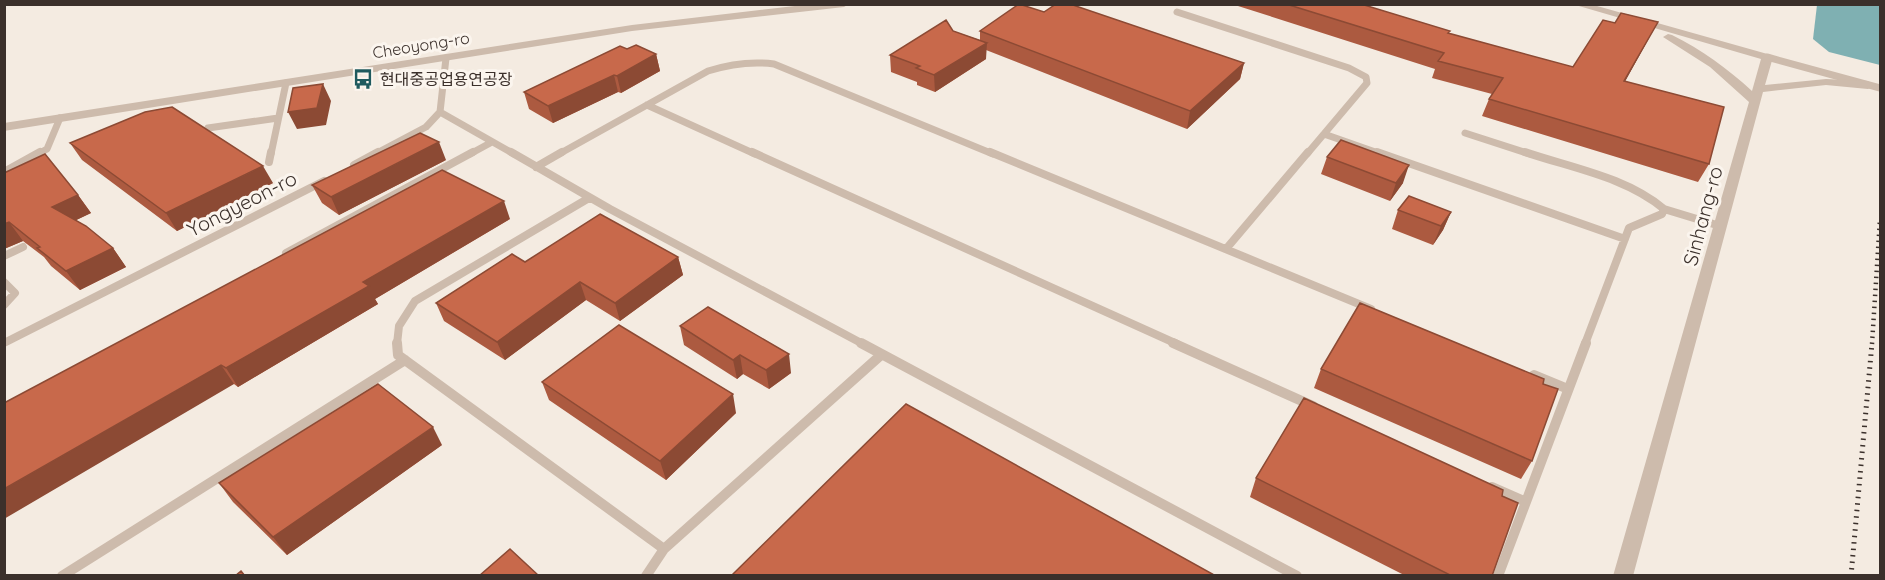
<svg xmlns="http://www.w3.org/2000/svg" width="1885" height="580" viewBox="0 0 1885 580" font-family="Quicksand,'Noto Sans KR',sans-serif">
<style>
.water{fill:#7fb0b2}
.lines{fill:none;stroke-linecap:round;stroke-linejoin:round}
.service-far2{stroke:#cdbbac;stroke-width:7}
.service-far1{stroke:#cdbbac;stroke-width:8}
.service{stroke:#cdbbac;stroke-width:10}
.tertiary{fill:#cdbbac;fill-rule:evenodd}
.rail-far1{stroke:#3b302b;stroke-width:4.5;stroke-dasharray:1.5 4.5;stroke-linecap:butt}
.rail{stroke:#3b302b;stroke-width:5;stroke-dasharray:1.5 5;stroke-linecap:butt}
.wall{fill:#ac5a40}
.shaded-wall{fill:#8c4a34}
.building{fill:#c8694b;stroke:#8c4a34;stroke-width:1.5}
.labels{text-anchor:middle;stroke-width:6;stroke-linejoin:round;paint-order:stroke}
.far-street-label{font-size:16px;fill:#3b302b;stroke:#fbf5ee}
.far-poi-label{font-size:16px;fill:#3b302b;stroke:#fbf5ee;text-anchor:start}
.street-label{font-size:20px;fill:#3b302b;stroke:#fbf5ee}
</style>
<rect width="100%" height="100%" fill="#f4ebe1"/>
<!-- water -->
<path class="water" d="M1817,5H1880V65L1829,52L1813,39Z"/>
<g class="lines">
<!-- service-far2 -->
<path class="service-far2" d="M1177,12L1349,68L1366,77L1367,83L1307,154
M1767,57L1880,88
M647,105L755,154
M440,112L514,154
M208,128L278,118
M1465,133L1530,154
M1324,134L1381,154
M38,154L47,149L60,118
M271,154L286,83
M375,154L426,127L440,112L446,58
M470,154L492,142
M559,154L708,71C730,64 751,61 774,64L993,154"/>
<!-- service-far1 -->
<path class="service-far1" d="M511,152L610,209L863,344
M752,152L1177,344
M990,152L1371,309
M1377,152L1625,239
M1525,152C1572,168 1626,177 1664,209L1662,214L1629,228L1585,344
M269,162L271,152
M354,165L378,152
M536,167L562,152
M4,172L40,152
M1664,209L1720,226
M1226,249L1308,152
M286,253L473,152
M4,256L23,247
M4,282L15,293L4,305
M4,343L324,181
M397,344L399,326L415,301L589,198"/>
<!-- service -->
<path class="service" d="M397,343L398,355L664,549L881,355
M861,343L1297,576
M1173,343L1313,406
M1534,375L1568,389
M1492,487L1526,502
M62,576L405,360
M646,576L664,549
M1498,576L1586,343"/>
<!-- tertiary -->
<path class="tertiary" d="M812,4H849L844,7L632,31L4,131V123L632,25Z
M1572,4H1590L1771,55L1773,57L1765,85L1826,79L1868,81L1874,85L1868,89L1826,85L1763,92L1633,576H1613L1749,102L1710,67L1663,37L1668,34L1672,35C1702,50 1727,68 1752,91L1761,59Z"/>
<!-- rail-far1 -->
<path class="rail-far1" d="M1872,344L1880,219"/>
<!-- rail -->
<path class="rail" d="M1851,576L1872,343"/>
</g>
<!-- wall -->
<path class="wall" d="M1238,4H1361L1449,34L1573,67L1649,38L1625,81L1709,164L1698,182L1482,116L1489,99L1492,94L1432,78L1435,69L1238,6Z
M1044,12L1244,63L1240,79L1187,129L986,50V59L935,92L917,85V82L891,72L890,55L953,31L980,40V31Z
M627,49L656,54L660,71L621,93L618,92L553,123L529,109L524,92Z
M70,143L273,183L177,231L82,160Z
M1327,157L1403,183L1390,201L1321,174Z
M446,160L339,215L322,203L312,185Z
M4,173L78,195L91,213L76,220L113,248L126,267L80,290L51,266L44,257L23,241L4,249Z
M1398,210L1451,212L1443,230L1433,245L1392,229Z
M510,219L375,299L378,304L238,387L234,384L4,403Z
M678,257L683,275L620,321L586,300L505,360L444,321L436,303L525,262Z
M680,326L791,373L769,389L743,374L737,379L684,345Z
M1321,369L1532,461L1521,479L1314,388Z
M542,382L736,413L666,480L549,400Z
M442,445L287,555L233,502L219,483Z
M1256,478L1492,576H1406L1250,497Z"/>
<!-- shaded-wall -->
<path class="shaded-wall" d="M1658,22L1649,38L1616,98L1624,81Z
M987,43L986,59L935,92L934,75Z
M656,54L660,71L621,93L617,76Z
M1244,63L1240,79L1187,129L1190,111Z
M614,75L618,92L553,123L548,106Z
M323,84L331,101L326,125L297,129L288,112Z
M439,142L446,160L339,215L331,197Z
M1409,165L1403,183L1390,201L1396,183Z
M263,166L273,183L177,231L166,213Z
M78,195L91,213L66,225L52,207Z
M504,201L510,219L375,299L378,304L238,387L226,368L363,282Z
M1451,212L1443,230L1433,245L1441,226Z
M9,222L23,241L4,249V224Z
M113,248L126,267L80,290L66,271Z
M678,257L683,275L620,321L615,303Z
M580,282L586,300L505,360L497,342Z
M789,354L791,373L769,389L766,370Z
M740,355L743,374L737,379L733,360Z
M221,365L234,384L4,519V489Z
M733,394L736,413L666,480L660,461Z
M433,427L442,445L287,555L273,537Z"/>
<!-- building -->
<path class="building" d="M1019,4L1044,12L1056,4H1070L1244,63L1190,111L980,31Z
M1286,4H1361L1450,31L1448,33L1573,67L1603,20L1615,23L1621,13L1658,22L1624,81L1724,107L1709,164L1489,99L1503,78L1438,61L1444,53Z
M946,20L953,31L987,43L934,75L916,68L920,66L890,55Z
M636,45L656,54L617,76L614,75L548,106L524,92L620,46L627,49Z
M323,84L317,108L288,112L293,88Z
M172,107L263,166L166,213L70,143L145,112Z
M420,133L439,142L331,197L312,185Z
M1341,140L1409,165L1396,183L1327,157Z
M45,154L78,195L52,207L86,226L113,248L66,271L37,248L40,247L9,222L4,224V173Z
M442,170L504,201L363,282L369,286L226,368L221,365L4,489V403Z
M1409,196L1451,212L1441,226L1398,210Z
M600,214L678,257L615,303L580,282L497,342L436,303L512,254L525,262Z
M1360,303L1544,379L1543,384L1558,389L1532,461L1321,369Z
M708,307L789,354L766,370L740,355L733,360L680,326Z
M619,325L733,394L660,461L542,382Z
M378,384L433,427L273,537L219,483Z
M1304,398L1503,490L1502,496L1518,503L1492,576H1452L1256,478Z
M906,404L1216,576H731Z
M510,549L539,576H479Z
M241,571L245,576H235Z"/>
<!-- icons -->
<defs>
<g id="bus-bare" transform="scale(1.62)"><path d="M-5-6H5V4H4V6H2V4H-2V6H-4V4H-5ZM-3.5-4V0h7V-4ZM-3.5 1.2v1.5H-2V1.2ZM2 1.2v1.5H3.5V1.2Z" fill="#1f5a5e" stroke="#fbf5ee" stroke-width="2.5" paint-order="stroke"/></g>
</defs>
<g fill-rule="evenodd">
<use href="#bus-bare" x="363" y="79"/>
</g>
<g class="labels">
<!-- far-street labels -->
<g class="far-street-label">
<text transform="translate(421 45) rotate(-9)" y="6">Cheoyong-ro</text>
</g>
<!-- far-poi labels -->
<g class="far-poi-label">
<text x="380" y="85">현대중공업용연공장</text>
</g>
<!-- street labels -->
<g class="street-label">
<text transform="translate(242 204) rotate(-27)" y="7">Yongyeon-ro</text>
<text transform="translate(1703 216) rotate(-75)" y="7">Sinhang-ro</text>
</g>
</g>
<!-- border -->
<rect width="1885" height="580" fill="none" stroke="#3b302b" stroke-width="12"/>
</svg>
